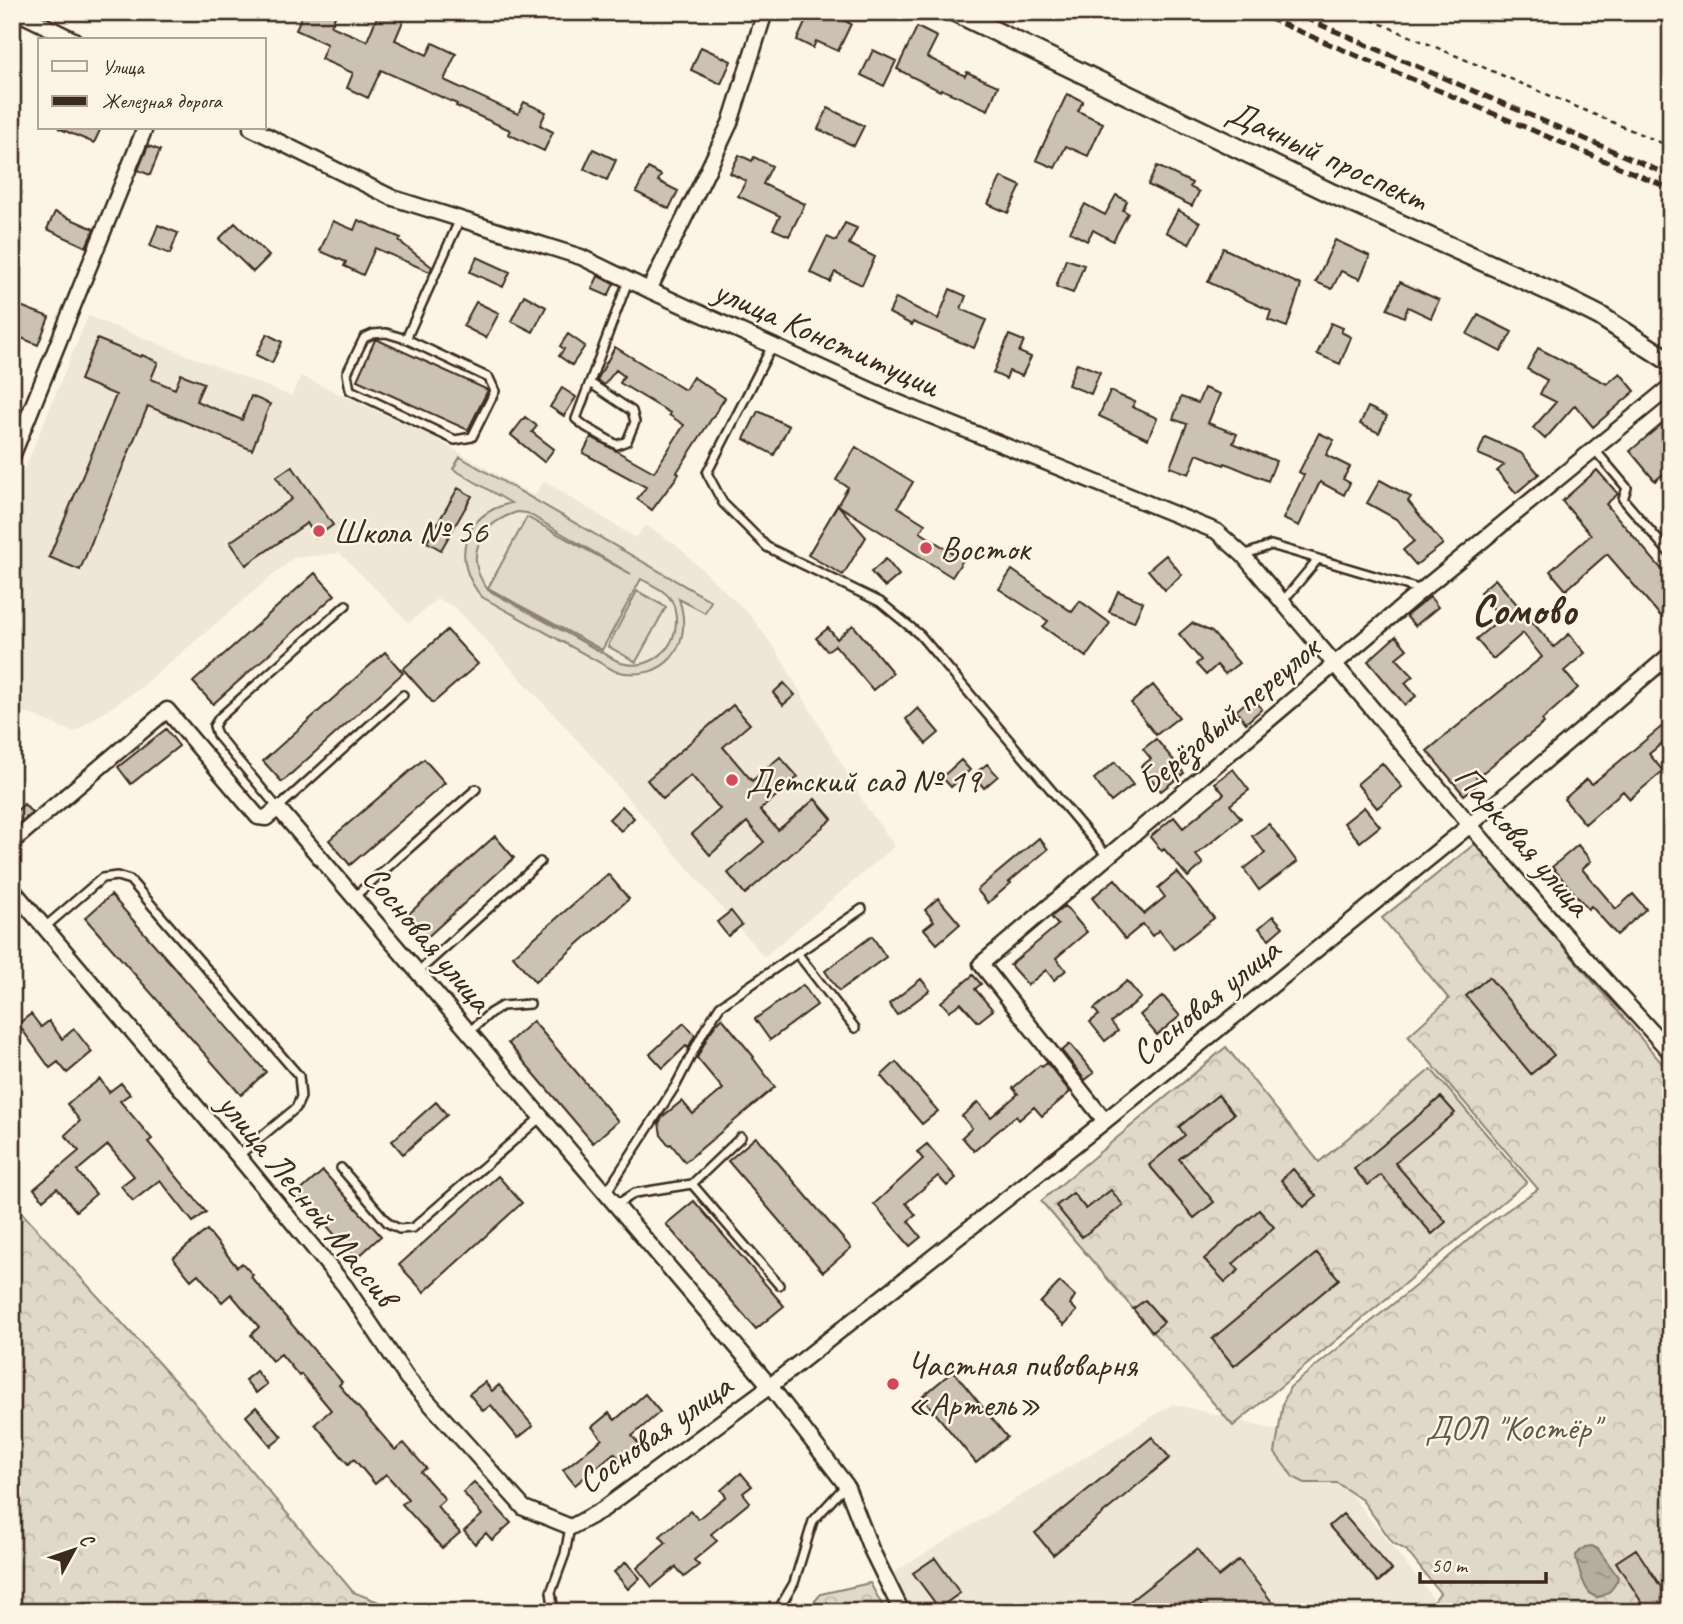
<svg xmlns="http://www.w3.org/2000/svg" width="1683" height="1624" viewBox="0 0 1683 1624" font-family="Caveat,sans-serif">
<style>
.built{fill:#eee6d6}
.forest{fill:url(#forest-crowns);stroke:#8e8173;stroke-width:2}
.pitch{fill:#e0d8c8;stroke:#8e8173;stroke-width:2;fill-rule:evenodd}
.water{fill:url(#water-ripples);stroke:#85796b;stroke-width:2}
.building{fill:#ccc2b3;stroke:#3b2a1e;stroke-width:2}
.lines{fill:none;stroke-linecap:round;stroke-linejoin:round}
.service-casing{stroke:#3b2a1e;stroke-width:12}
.minor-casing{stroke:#3b2a1e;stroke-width:19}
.tertiary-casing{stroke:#3b2a1e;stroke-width:23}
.path{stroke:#3b2a1e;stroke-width:2.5;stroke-dasharray:5 5;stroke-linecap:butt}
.service{stroke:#fcf5e5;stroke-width:7}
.minor{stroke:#fcf5e5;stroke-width:14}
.tertiary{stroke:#fcf5e5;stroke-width:18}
.rail{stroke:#3b2a1e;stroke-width:5;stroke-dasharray:10 5;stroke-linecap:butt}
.poi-dot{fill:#d1495b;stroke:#fcf5e5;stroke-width:2.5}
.labels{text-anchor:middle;stroke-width:5;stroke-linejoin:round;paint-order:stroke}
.street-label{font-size:35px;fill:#3b2a1e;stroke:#fcf5e5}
.poi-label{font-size:35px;fill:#3b2a1e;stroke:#fcf5e5;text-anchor:start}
.park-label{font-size:35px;fill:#645648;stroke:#fcf5e5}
.district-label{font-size:42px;font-weight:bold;fill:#3b2a1e;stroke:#fcf5e5}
</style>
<defs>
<pattern id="forest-crowns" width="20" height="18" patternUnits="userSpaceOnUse" patternTransform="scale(1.75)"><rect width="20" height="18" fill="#e0d8c8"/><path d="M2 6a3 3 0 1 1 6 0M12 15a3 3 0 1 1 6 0" fill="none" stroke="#c1baab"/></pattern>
<pattern id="water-ripples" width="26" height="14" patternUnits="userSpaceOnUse" patternTransform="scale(1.75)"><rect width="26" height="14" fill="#b7ad9e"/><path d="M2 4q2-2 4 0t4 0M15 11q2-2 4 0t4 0" fill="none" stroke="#968d80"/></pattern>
</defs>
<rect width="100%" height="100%" fill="#fcf5e5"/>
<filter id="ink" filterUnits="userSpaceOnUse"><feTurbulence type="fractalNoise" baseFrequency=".0143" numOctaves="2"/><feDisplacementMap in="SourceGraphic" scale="14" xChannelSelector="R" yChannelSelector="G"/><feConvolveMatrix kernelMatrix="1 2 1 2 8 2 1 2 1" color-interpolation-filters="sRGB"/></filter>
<g filter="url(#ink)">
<!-- built -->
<path class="built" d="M88,316L291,396L301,376L431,436L534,496L544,481L636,538L645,525L675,544L750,615L776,650L867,808L895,846L764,957L589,753L455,607L437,599L409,623L340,553L293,558L139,689L74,732L12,707V499Z
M1173,1404L1306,1438L1444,1612H910L891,1574Z"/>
<!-- forest -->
<path class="forest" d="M1476,843L1671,1074V1612H1426L1440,1593L1406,1550L1393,1543L1362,1500L1337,1483H1305L1293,1477L1275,1453L1283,1403L1290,1387L1419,1283L1483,1227L1538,1189L1408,1036L1449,999L1382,918Z
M1226,1047L1319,1162L1431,1069L1527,1182L1233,1426L1041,1201Z
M12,1202L193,1401L353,1592L404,1612H12Z
M870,1583L886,1612H805L821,1594Z"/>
<!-- pitch -->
<path class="pitch" d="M460,457L711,601L705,613L679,599C695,646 664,684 615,671L482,597C450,560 462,514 511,503L453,469ZM517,512L527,513L631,574L527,517L488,588L602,650L641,579C650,584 663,589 669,597C674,602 675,610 676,618C677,649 651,671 621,663L488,590C463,557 479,524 517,512Z
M637,591L666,607L636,662L608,646Z"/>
<!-- water -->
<path class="water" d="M1592,1546L1598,1549L1618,1577C1616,1588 1600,1605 1589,1592C1584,1587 1576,1562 1576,1555L1585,1547Z"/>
<!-- building -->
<path class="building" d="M303,12H337L331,26L367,41L379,12H407L395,40L427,55L433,43L456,54L444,80L518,114L524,102L546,112L540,125L553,132L544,151L508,134L510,130L456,106L457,104L381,70L368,98L347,88L353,73L321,59L327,44L296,30Z
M810,12H828L851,24L838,51L816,41L813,48L797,40Z
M917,27L937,37L927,57L965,76L967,72L998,86L988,110L941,89L940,91L897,69Z
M701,47L731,61L721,84L691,70Z
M873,50L896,61L884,86L861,75Z
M1067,94L1083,101L1078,111L1103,123L1088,156L1066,146L1055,168L1036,160Z
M828,108L864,126L854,146L818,129Z
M58,128H101L94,143Z
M148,146L160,150L150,175L138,170Z
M593,149L616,160L607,180L584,169Z
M739,155L752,161L754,157L772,166L763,184L805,204L789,236L773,229L780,216L738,196L746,181L730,173Z
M1157,166L1192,183L1190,187L1199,192L1192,206L1148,185Z
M648,168L661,175L658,181L678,191L669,209L636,192Z
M1001,177L1021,186L1008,213L988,204Z
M1116,195L1127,201L1123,210L1128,213L1113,241L1093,230L1087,241L1070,232L1085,204L1105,215Z
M1178,210L1200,223L1189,244L1166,232Z
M55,212L94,229L86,247L47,229Z
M358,220L401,238L399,241L432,267L430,272L375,248L363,275L344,266L346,262L320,251L333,221L354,230Z
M235,223L269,256L253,272L219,239Z
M845,223L857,228L849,244L875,257L862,285L835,272L830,282L810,272L827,237L836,241Z
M158,225L178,233L170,254L150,246Z
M1335,240L1370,256L1360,279L1341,271L1332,289L1316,282Z
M1223,248L1301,285L1287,327L1268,320L1271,311L1208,282Z
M477,257L510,272L503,287L470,272Z
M1066,259L1084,265L1073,293L1056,287Z
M598,276L614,284L608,296L592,289Z
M1400,282L1439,300L1431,318L1408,307L1404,317L1387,309Z
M950,289L966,296L961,309L986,320L974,348L913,322L912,325L889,313L896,298L938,319Z
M524,295L546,307L533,332L511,321Z
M476,302L499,313L486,338L463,326Z
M18,305L49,317L38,345L12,334V320Z
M1478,315L1512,332L1501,352L1467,334Z
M1331,323L1343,328L1341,332L1351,337L1340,364L1317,354Z
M267,334L282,342L272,363L256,355Z
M568,334L585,346L572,365L559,356L564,349L560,346Z
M1009,335L1024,341L1019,352L1031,357L1022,376L1009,371L1006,379L993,373Z
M97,339L141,357L142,355L158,362L151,379L175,389L181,374L204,383L196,401L242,420L251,396L270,404L252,450L148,406L80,570L49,557L116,395L80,380Z
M375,340H378L488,390L468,430L357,380Z
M615,347L685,390L693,377L725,398L677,472L679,474L652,510L637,499L646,487L583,453L591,437L654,472L684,425L669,415L670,413L620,383L624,376L616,370L604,385L597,380Z
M1538,348L1607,384L1620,373L1635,391L1593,427L1575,405L1545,439L1533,428L1556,402L1540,394L1547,380L1527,369Z
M1077,363L1100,372L1091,394L1068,385Z
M562,388L576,397L564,416L550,407Z
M1204,388L1220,394L1208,423L1237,434L1233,443L1276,461L1268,481L1225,463L1224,465L1197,454L1189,474L1170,467L1187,424L1173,419L1181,397L1198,403Z
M1110,391L1135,402L1132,407L1157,418L1148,439L1099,416Z
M1368,407L1387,416L1379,433L1360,424Z
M758,411L789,426L774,455L744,439Z
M525,417L537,426L532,432L554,449L544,462L511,435Z
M1663,423L1671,431V467L1655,481L1630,451Z
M1319,433L1334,440L1326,455L1350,467L1343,479L1350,483L1344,495L1320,482L1299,526L1283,519L1304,475L1299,472Z
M1485,437L1521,453L1539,474L1516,493L1497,471L1504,465L1478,454Z
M856,447L913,482L898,507L925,524L920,532L963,560L952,577L838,505L866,537L843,575L808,555L848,487L836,480Z
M292,466L333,525L316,537L307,523L246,565L230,542L292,499L276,477Z
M1597,470L1618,494L1606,504L1671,580V628L1607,554L1566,590L1550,571L1591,535L1562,501Z
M1380,480L1411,497L1408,501L1443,544L1416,565L1403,550L1414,541L1398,520L1367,503Z
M458,488L472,496L441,550L427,542Z
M1166,555L1182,575L1165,590L1148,570Z
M886,559L899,575L885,587L871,572Z
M1012,570L1072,612L1080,601L1110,623L1086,657L1043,627L1048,621L999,589Z
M315,573L335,595L213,704L193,682Z
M1495,579L1554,647L1569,634L1585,653L1564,671L1578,688L1542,720L1544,723L1476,778L1478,784L1464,795L1427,751L1542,657L1523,633L1493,659L1476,639L1501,618L1480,592Z
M1118,591L1143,602L1134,622L1109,612Z
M1430,597L1438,607L1415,626L1406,616Z
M1192,623L1212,632L1239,663L1225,674L1217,665L1206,675L1196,664L1201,660L1179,634Z
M853,625L893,673L873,690L835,645L827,651L816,638L828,628L837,639Z
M447,630L478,664L433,703L403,669Z
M1396,636L1407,649L1396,658L1413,676L1405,683L1416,696L1405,705L1368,661Z
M385,652L403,673L282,782L263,761Z
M784,683L795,695L783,705L773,693Z
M1153,685L1179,717L1156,735L1131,703Z
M1252,697L1262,709L1246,723L1236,711Z
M733,705L750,724L723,747L752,781L780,757L798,777L760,810L778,830L815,799L832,819L745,894L728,873L764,842L747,822L710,855L692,834L720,809L691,775L663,799L647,780Z
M918,708L939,733L926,744L906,719Z
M1671,719V736L1649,754L1663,771L1630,799L1623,791L1585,824L1564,799L1587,779L1592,784Z
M166,729L179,746L131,784L118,767Z
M1156,739L1184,773L1161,791L1141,766L1151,759L1143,749Z
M424,759L445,783L350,865L329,840Z
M961,760L970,770L951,787L942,777Z
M1115,762L1133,785L1111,802L1094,779Z
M1382,763L1402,787L1377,808L1357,784Z
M987,764L998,776L984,788L973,775Z
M1233,769L1249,790L1230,805L1241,818L1196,855L1203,864L1188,877L1164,849L1162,851L1150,837L1174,817L1183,828L1224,794L1215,783Z
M24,804L32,813L12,829V815Z
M622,806L634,818L621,831L609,819Z
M1364,807L1380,826L1360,842L1344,823Z
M1269,824L1297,862L1259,890L1244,869L1265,853L1252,836Z
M495,836L514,858L423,941L403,919Z
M1039,838L1048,849L1009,882L1011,883L988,903L977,890Z
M1578,845L1591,861L1582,869L1616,909L1633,894L1646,909L1617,935L1591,906L1588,909L1552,867Z
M1177,872L1214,918L1174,949L1159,930L1152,936L1143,924L1125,939L1092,898L1115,879L1144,914L1165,897L1158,888Z
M608,874L629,899L535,982L513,956Z
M111,895L266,1072L241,1095L85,918Z
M938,898L960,924L937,944L924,929L934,921L925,910Z
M1065,906L1087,932L1056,958L1066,970L1054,980L1046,970L1028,985L1010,965L1058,925L1051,917Z
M731,911L742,925L728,936L717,922Z
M1273,916L1283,927L1269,939L1259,928Z
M872,936L886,957L839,991L825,971Z
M973,975L981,984L975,989L993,1010L978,1022L961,1003L949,1011L941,1002Z
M1489,977L1554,1055L1531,1074L1466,996Z
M921,979L930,990L897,1015L889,1004Z
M1127,981L1141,998L1111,1022L1118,1031L1105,1041L1090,1022L1099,1015L1094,1009Z
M803,985L817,1005L770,1040L755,1019Z
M1163,996L1180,1016L1157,1035L1140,1015Z
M31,1014L41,1027L49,1021L62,1039L74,1029L92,1052L67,1073L58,1062L50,1068L18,1024Z
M722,1018L754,1057L753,1058L775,1087L685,1162L671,1144L669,1145L661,1135L659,1123L663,1116L682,1101L693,1114L723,1089L697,1058L709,1034L717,1023Z
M533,1021L618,1121L593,1143L508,1043Z
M684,1023L695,1035L688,1048L686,1046L663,1068L650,1054Z
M1070,1044L1094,1073L1085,1080L1062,1051Z
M896,1062L938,1111L922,1124L881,1076Z
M1047,1063L1070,1092L1042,1116L1034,1107L1019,1120L1016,1116L974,1151L962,1137L972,1128L962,1116L978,1102L991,1117L1018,1094L1013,1088L1040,1065L1042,1067Z
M100,1079L109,1092L121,1083L130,1094L120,1101L152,1139L148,1142L206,1212L193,1222L160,1180L133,1201L121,1186L134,1176L108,1145L77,1171L96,1194L76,1211L57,1188L43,1200L34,1189L79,1151L65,1135L80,1121L67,1104Z
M1218,1095L1234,1114L1179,1159L1214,1202L1194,1218L1149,1165L1185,1135L1179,1127Z
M1441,1097L1455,1113L1395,1163L1446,1222L1432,1234L1381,1175L1368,1185L1354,1169Z
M436,1102L447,1115L403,1154L392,1141Z
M756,1137L851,1248L823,1272L728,1161Z
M927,1144L956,1178L947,1186L938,1176L906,1203L916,1215L908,1221L921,1237L910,1246L874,1204L923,1159L917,1152Z
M1293,1169L1316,1196L1304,1207L1281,1180Z
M323,1171L381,1236L356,1259L298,1193Z
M498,1176L522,1203L424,1292L399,1265Z
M1111,1190L1123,1205L1082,1237L1056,1206L1073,1193L1086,1209Z
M694,1201L784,1306L756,1329L666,1224Z
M1259,1210L1274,1227L1233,1264L1239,1270L1225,1282L1204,1259Z
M207,1230L237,1267L242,1263L253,1275L251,1277L331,1370H332L342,1382L339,1385L395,1450L404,1443L426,1468L421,1472L445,1499L437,1506L460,1533L442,1548L402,1504L408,1499L386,1474L375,1484L354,1459L348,1464L315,1424L331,1410L301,1374L299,1376L281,1354L272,1361L251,1335L259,1327L231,1294L222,1302L198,1274L191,1280L173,1258Z
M1317,1253L1339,1279L1234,1366L1212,1339Z
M1060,1282L1075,1296L1070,1304L1077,1311L1064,1325L1040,1303Z
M1145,1300L1164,1322L1152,1332L1133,1309Z
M256,1371L267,1384L256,1393L245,1380Z
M953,1371L1007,1437L976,1463L922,1397Z
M485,1382L492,1391L499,1385L533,1426L518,1438L491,1405L483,1411L469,1394Z
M645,1394L660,1412L632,1436L641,1446L622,1462L614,1453L575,1485L563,1470L602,1439L592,1427L609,1413L615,1420Z
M256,1407L282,1437L271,1446L246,1416Z
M1152,1437L1170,1458L1053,1555L1035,1533Z
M741,1473L752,1486L743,1493L750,1502L711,1534L717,1541L694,1560L699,1565L684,1577L676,1567L652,1587L637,1568L666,1543L660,1536L690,1511L698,1519L726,1496L721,1490Z
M474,1482L511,1523L492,1540L486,1533L475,1544L464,1531L482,1515L463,1492Z
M1343,1514L1392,1570L1378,1582L1329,1526Z
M1197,1549L1218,1577L1239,1560L1280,1612H1206L1201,1605L1193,1612H1116Z
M1636,1549L1670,1601L1653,1612H1648L1616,1562Z
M935,1558L960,1593L939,1608L913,1573Z
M626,1562L640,1578L628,1589L614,1572Z"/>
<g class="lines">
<!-- service casing -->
<g class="service-casing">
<path id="service" d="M406,339L386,333L373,334L364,338L347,373L350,390L455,440L472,437L495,391L489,378L406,339L460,219
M772,346L707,473L723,503L767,547L880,602L920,635L1107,856
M590,383L632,411L635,422L627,441L617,445L586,427L576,419L628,281
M1594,449L1627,488L1623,499L1671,555
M1244,555L1271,545L1422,590
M1283,601L1318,559
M346,605L219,718L214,726L217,735L278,808L403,695
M354,897L476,789
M45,927L102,878L117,876L130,880L299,1076L301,1097L296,1108L238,1156
M797,953L855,1028
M418,972L540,862
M469,1032L490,1013L502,1006L530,1004
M341,1168L388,1223L399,1229L413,1228L541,1117
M692,1184L779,1285
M606,1193L676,1085L704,1031L720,1006L862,909
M616,1205L635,1193L692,1184L741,1137
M554,1612L551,1592L565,1554L570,1527
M777,1612L794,1583L813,1521L846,1485"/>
</g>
<!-- minor casing -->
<g class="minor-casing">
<path id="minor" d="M17,12L74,40
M251,128L393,198L581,257L649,290L892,400L1216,531L1243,555L1470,825L1560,930L1671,1053
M649,290L706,174L730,123L765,12
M12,457L145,128
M12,842L167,710L258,817L266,818L278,808L770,1386L846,1485L871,1549L902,1612
M12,889L238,1156L345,1286L407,1378L524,1508L571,1527L602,1510L770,1386L1105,1121L1470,825L1671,654
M1105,1121L981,964L1422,590L1671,386"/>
</g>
<!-- tertiary casing -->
<g class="tertiary-casing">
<path id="tertiary" d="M955,12L1333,194L1558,295L1600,316L1671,362"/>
</g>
<!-- path -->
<path class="path" d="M1353,12L1671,147"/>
<!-- service -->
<use href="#service" class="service"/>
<!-- minor -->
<use href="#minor" class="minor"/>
<!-- tertiary -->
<use href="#tertiary" class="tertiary"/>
<!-- rail -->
<path class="rail" d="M1254,12L1671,189
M1291,12L1671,176"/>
</g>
</g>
<!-- markers -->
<g class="poi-dot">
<circle cx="319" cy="531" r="7"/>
<circle cx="926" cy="548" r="7"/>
<circle cx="732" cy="780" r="7"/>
<circle cx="893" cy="1384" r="7"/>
</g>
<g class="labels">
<!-- street labels -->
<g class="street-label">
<text transform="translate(1328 155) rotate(25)" y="12">Дачный проспект</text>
<text transform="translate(827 337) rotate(24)" y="12">улица Конституции</text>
<text transform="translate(1228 715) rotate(-40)" y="12">Берёзовый переулок</text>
<text transform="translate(1523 840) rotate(49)" y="12">Парковая улица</text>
<text transform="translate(428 938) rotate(50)" y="12">Сосновая улица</text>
<text transform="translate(1205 1001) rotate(-39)" y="12">Сосновая улица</text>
<text transform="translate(308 1199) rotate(51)" y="12">улица Лесной Массив</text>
<text transform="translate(654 1433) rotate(-35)" y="12">Сосновая улица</text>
</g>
<!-- poi labels -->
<g class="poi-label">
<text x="333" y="543">Школа № 56</text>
<text x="940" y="560">Восток</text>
<text x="746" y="792">Детский сад № 19</text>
<text x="907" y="1376">Частная пивоварня<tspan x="907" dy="40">«Артель»</tspan></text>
</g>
<!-- park labels -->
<g class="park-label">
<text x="1512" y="1439">ДОЛ "Костёр"</text>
</g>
<!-- district labels -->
<g class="district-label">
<text x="1524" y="624">Сомово</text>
</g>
</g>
<!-- margin -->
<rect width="1683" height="1624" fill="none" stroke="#fcf5e5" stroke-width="42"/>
<rect x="21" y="21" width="1641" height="1582" fill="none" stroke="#3b2a1e" stroke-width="2.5" filter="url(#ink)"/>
<!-- legend -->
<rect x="38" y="38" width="228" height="91" fill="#fcf5e5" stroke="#afa495" stroke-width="2"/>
<rect x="52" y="61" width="35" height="10" fill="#fcf5e5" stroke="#afa495" stroke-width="2"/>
<text x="102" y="74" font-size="21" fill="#3b2a1e">Улица</text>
<rect x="52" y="96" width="35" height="10" fill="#3b2a1e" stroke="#afa495" stroke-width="2"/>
<text x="102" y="108" font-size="21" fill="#3b2a1e">Железная дорога</text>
<!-- north arrow -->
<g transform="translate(74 1550) rotate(50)" stroke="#fcf5e5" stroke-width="5" paint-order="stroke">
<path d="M0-5L12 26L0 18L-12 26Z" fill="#3b2a1e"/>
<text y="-10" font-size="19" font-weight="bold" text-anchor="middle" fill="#3b2a1e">С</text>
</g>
<!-- scale -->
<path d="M1420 1572v10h126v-10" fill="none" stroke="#3b2a1e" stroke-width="3.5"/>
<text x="1431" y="1572" font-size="21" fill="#3b2a1e" stroke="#fcf5e5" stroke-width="5" paint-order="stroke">50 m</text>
</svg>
